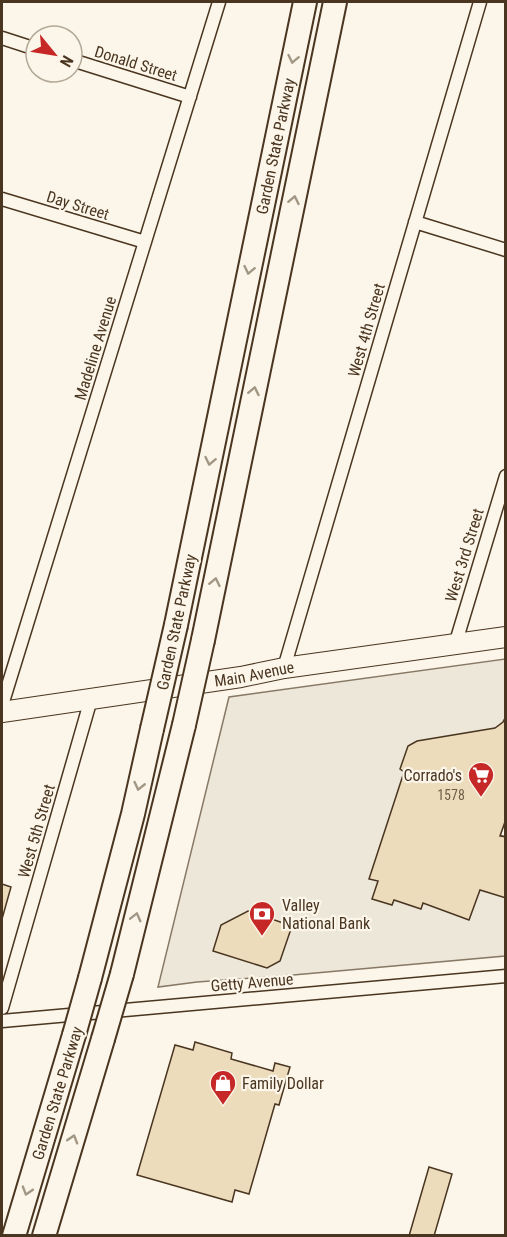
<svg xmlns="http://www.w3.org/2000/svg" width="507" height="1237" viewBox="0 0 507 1237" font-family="'Roboto Condensed',sans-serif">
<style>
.parking{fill:#ede7d9;stroke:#887966;stroke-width:1.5}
.building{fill:#ecdcbc;stroke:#4a3520;stroke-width:1.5}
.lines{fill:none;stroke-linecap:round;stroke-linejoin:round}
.minor-casing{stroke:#4a3520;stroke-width:15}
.primary-casing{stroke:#4a3520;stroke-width:22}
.motorway-casing{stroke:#4a3520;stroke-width:26}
.minor{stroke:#fbf6e9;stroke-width:12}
.primary{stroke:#fbf6e9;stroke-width:20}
.motorway{stroke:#fbf6e9;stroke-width:22}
.motorway-bridge-casing{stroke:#4a3520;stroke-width:26;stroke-linecap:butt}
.motorway-bridge{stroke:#fbf6e9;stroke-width:22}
.oneway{stroke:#a29684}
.labels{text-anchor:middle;stroke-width:4.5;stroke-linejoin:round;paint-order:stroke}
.number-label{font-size:14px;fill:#725f47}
.street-label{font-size:16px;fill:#4a3520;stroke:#fbf6e9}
.poi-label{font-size:16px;fill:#4a3520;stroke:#fbf6e9;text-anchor:start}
</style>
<rect width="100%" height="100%" fill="#fbf6e9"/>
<!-- parking -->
<path class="parking" d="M505,659L506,819L500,835L506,837L505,956L282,976L197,982L158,987L229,697Z"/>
<!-- building -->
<path class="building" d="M506,716V819L500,836L506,837V898L480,890L469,920L423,903L421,909L394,900L392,905L372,899L378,881L369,879L404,772L400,769L408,746L417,741L495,728L503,722Z
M2,884L11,887L2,919Z
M248,911L292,926L280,961L267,968L213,951L221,925Z
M195,1042L232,1053L231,1059L273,1071L275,1063L290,1067L279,1105L275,1104L249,1194L235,1190L232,1202L137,1175L175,1045L193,1050Z
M429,1167L452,1174L434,1236H409Z"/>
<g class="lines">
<!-- minor casing -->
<g class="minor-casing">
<path id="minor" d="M2,38L36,49
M72,60L190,97
M2,199L145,242
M415,222L506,250
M455,645L506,476
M284,668L480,2
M2,705L219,2
M2,1008L91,699
M2,1021L506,976"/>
</g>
<!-- primary casing -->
<g class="primary-casing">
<g id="primary">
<path id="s1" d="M2,712L241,677L284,668L506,637"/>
</g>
</g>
<!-- motorway casing -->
<g class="motorway-casing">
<g id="motorway">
<path id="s2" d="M176,625L305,2"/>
<path d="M203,640L335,2"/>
<path d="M122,974L184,725"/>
<path d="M90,978L133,814L152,729"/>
<path d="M14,1236L74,1035"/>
<path d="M44,1236L103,1039"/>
</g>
</g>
<!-- minor -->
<use href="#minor" class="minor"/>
<!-- primary -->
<use href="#primary" class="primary"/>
<!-- motorway -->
<use href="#motorway" class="motorway"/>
<!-- motorway-bridge casing -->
<g class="motorway-bridge-casing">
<path id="motorway-bridge" d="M184,725L203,640
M152,729L176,625
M74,1035L90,978
M103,1039L122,974"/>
</g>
<!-- motorway-bridge -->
<use href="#motorway-bridge" class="motorway-bridge"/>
</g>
<!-- one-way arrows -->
<defs><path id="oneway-chevron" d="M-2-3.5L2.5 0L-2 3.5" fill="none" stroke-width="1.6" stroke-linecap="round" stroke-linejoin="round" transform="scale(1.5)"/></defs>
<g class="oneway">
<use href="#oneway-chevron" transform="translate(293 59) rotate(102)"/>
<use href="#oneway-chevron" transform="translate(294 200) rotate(-78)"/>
<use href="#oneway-chevron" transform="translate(249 270) rotate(102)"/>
<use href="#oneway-chevron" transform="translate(254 391) rotate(-78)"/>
<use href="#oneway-chevron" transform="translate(210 461) rotate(102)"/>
<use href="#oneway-chevron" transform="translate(215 582) rotate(-78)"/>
<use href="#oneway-chevron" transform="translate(139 786) rotate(103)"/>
<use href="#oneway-chevron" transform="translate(136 917) rotate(-76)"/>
<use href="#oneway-chevron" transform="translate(73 1139) rotate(-73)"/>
<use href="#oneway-chevron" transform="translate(27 1191) rotate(107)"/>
</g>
<!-- icons -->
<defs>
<g id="supermarket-pin" transform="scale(1.35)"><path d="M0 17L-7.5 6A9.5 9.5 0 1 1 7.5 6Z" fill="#c62828" stroke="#fbf6e9"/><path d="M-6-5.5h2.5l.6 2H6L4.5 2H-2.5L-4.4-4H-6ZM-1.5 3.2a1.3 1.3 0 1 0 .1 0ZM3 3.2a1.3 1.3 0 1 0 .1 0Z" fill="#fff"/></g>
<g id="bank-pin" transform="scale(1.35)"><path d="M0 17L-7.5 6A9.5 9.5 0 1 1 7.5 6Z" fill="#c62828" stroke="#fbf6e9"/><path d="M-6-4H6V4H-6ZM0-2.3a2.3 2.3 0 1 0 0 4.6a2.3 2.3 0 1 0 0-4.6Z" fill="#fff"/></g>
<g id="shop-pin" transform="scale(1.35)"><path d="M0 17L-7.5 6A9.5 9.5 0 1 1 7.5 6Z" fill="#c62828" stroke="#fbf6e9"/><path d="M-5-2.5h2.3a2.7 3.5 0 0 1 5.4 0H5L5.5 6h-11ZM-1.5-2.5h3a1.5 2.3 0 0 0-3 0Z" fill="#fff"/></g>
</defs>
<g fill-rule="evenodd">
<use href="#supermarket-pin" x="481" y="775"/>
<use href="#bank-pin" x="262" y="914"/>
<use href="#shop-pin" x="223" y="1083"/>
</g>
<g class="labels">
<!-- number labels -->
<g class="number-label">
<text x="451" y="800">1578</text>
</g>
<!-- street labels -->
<g class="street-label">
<text transform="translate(136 63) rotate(17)" y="6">Donald Street</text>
<text dy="6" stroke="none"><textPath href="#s2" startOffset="489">Garden State Parkway</textPath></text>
<text transform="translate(78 205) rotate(17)" y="6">Day Street</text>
<text transform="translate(366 330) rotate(-74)" y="6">West 4th Street</text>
<text transform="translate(95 348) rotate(-73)" y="6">Madeline Avenue</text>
<text transform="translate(464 555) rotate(-73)" y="6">West 3rd Street</text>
<text transform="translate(176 622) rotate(-78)" y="6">Garden State Parkway</text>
<text dy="6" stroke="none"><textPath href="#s1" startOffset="255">Main Avenue</textPath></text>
<text transform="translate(36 831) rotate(-74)" y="6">West 5th Street</text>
<text transform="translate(252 982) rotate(-5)" y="6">Getty Avenue</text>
<text transform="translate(57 1093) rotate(-73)" y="6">Garden State Parkway</text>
</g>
<!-- poi labels -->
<g class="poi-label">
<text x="462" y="781" text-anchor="end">Corrado's</text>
<text x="282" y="911">Valley<tspan x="282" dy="18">National Bank</tspan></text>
<text x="242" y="1089">Family Dollar</text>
</g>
</g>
<!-- border -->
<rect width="507" height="1237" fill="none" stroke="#4a3520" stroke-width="6"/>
<!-- north arrow -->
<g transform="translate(54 54) rotate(120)"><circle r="28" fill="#fbf6e9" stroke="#b4a999" stroke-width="1.5"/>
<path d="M0-4.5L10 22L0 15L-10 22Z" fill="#c62828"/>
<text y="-9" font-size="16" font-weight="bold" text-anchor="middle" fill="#4a3520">N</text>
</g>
</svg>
